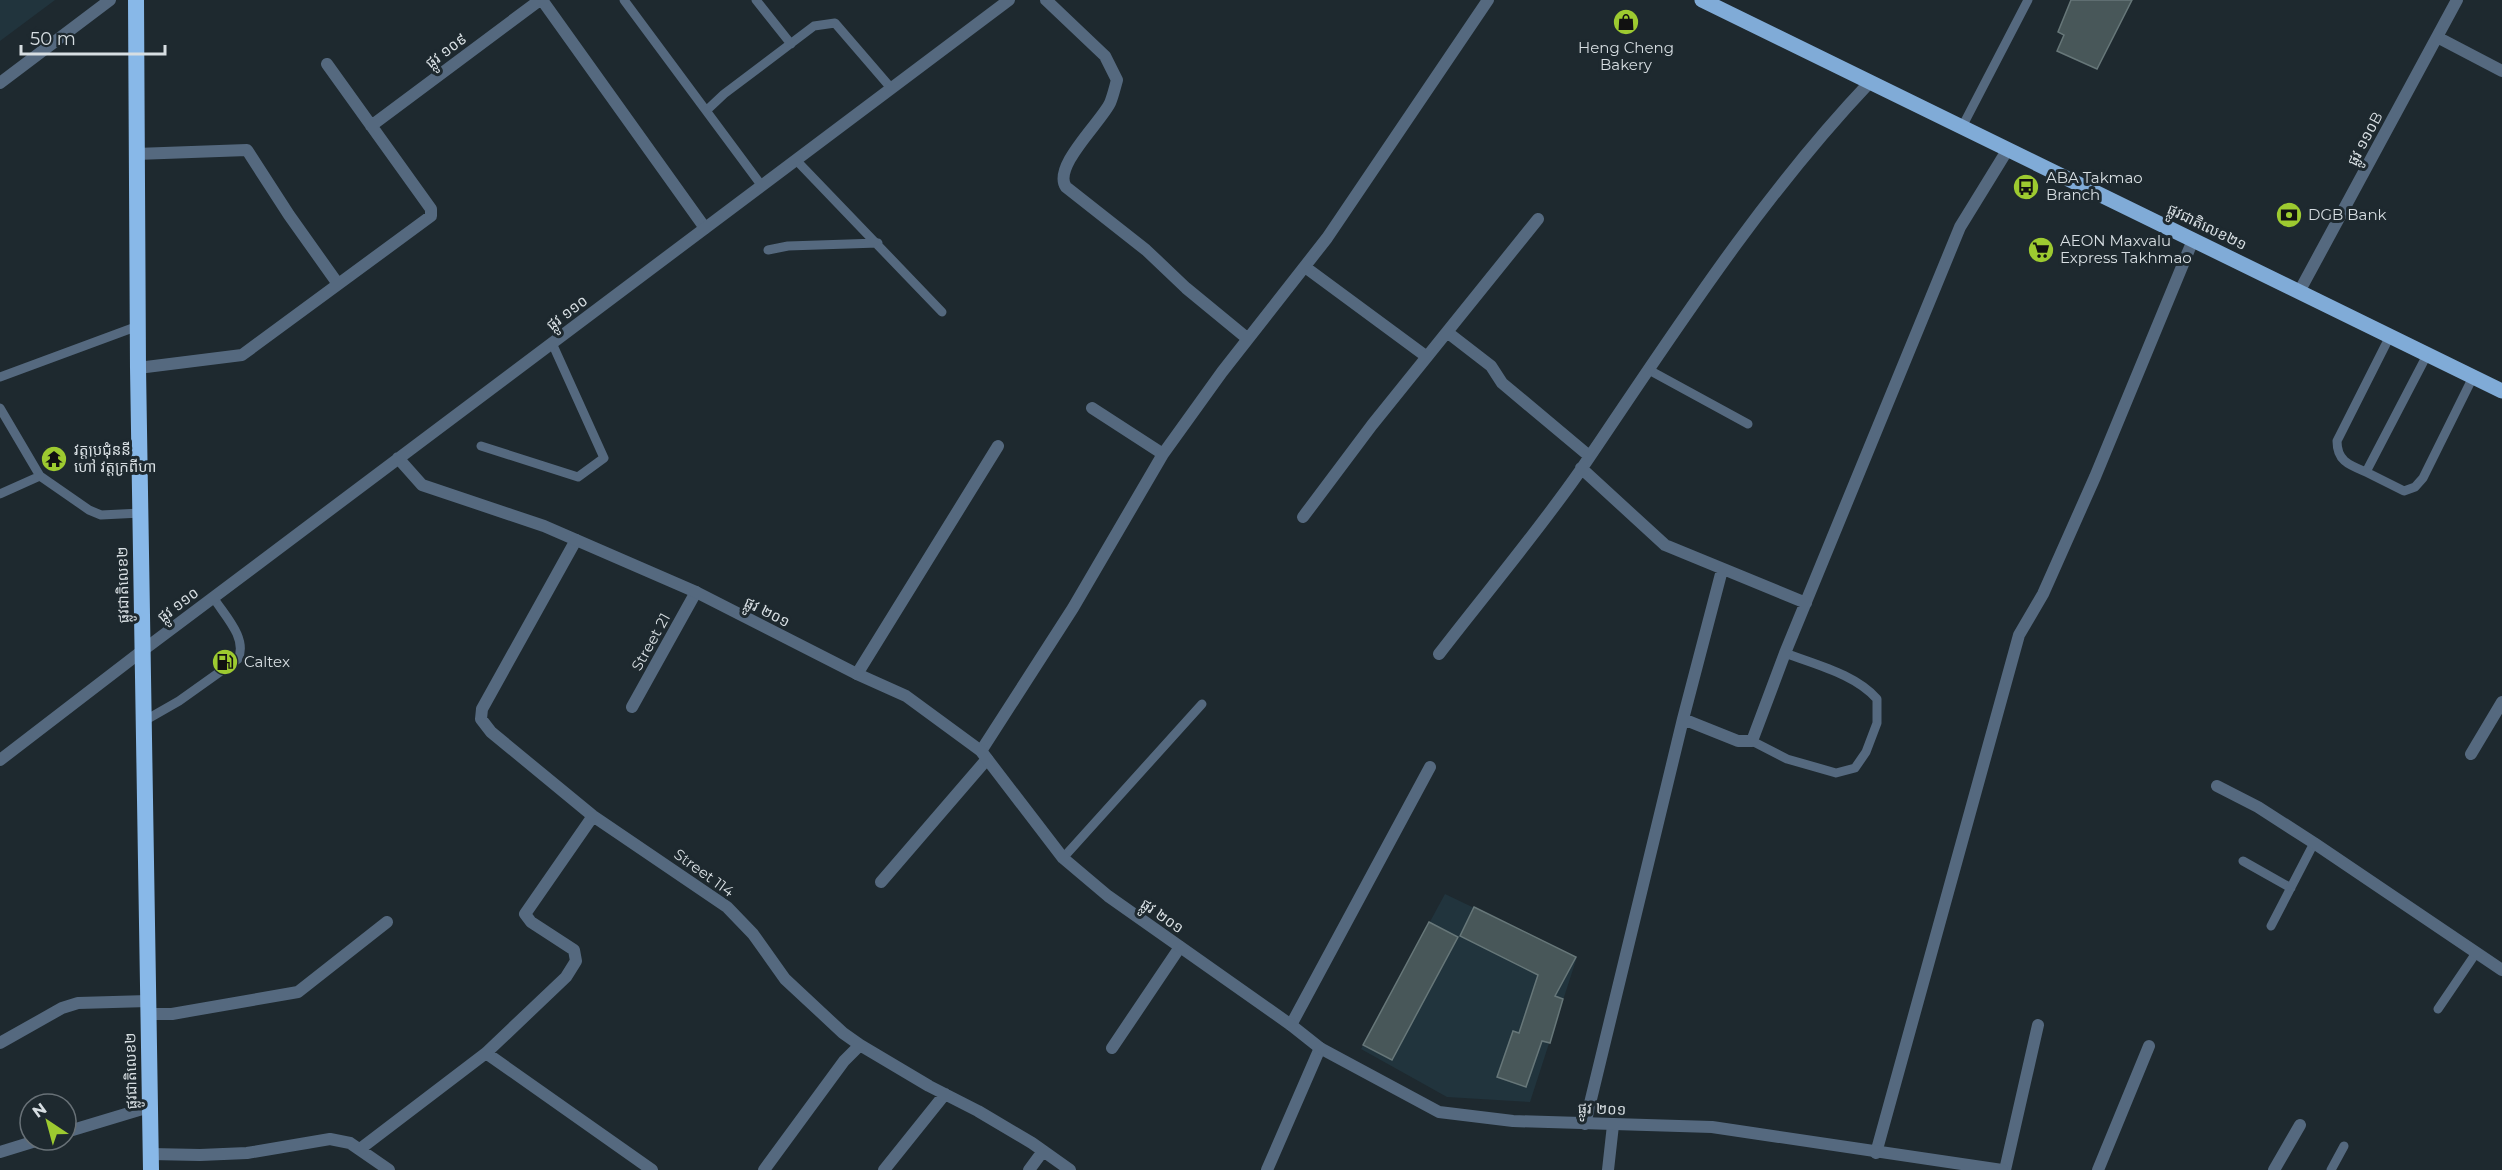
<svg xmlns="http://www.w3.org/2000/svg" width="2502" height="1170" viewBox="0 0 2502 1170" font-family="Montserrat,'Noto Sans Khmer',sans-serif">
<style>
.built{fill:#21343d}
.building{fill:#485759;stroke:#677779;stroke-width:1.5}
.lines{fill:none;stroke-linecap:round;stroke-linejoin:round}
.service{stroke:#55697f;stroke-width:9}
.minor{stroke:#55697f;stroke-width:12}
.tertiary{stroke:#55697f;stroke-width:12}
.primary{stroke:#80abd7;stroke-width:15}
.trunk{stroke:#88b8e8;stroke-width:16}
.labels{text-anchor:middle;stroke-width:6;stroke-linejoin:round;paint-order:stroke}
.poi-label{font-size:15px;fill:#d7dee2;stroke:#1e292f;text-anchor:start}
.street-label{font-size:15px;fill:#d7dee2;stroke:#1e292f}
</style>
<rect width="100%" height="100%" fill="#1e292f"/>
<!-- built -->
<path class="built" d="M0,0H55L0,41Z
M1445,894L1577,957L1530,1102L1447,1097L1361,1049Z"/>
<!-- building -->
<path class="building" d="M2071,0H2132L2097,69L2057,51L2064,35L2058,32Z
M1474,907L1576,957L1555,996L1563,999L1550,1043L1542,1041L1526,1087L1497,1077L1513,1031L1519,1033L1538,975L1460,936Z
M1429,922L1458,937L1392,1060L1363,1045Z"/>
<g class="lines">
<!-- service -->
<path class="service" d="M624,0L762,186
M756,0L791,44
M707,110L724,94L814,26L835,23L891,88
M1962,127L2028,0
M796,160L942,312
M768,250L788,246L878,243
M2390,336L2337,441C2337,461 2349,465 2366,472L2427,355
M1649,370L1748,424
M0,377L138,326
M0,408L40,476
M481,446L578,477L604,458L552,343
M2366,472L2404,491L2415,487L2423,478L2473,377
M0,494L40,476L89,510L101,515L141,513
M144,721L179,701L238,659C248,638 224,615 213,597
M1752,741L1787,759L1836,773L1855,768L1866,752L1877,723V699C1855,674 1816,665 1785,653
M1063,858L1202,704
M2243,861L2291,888
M2271,926L2314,843
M2438,1009L2476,953
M2331,1170L2344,1146"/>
<!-- minor -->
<path class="minor" d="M542,0L705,228
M1046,0L1105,56L1117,80C1115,87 1113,96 1110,103C1101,122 1052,167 1066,187L1146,250L1186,288L1248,339
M2437,37L2502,71
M0,83L110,0
M371,126L540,0
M136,154L247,150L289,215L338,284
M1305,267L1427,357
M2299,292L2457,0
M1447,332L1491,366L1502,383L1588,455
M138,368L242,355L431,216V209L327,64
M1092,408L1163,454
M1581,468L1665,545L1806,603
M1303,517L1372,425L1538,219
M576,540L482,709L481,719L491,732L593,816L727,907L753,934L785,979L843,1033L860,1045L929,1086L978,1111L1032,1143L1070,1170
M1439,654C1486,593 1536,534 1580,471C1671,337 1758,200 1870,82
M857,674L998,446
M632,707L696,592
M1683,719L1738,741H1752L1785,653L1960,227L2008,149
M981,751L1073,608L1163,454L1222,372L1327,238L1488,0
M2471,754L2502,702
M0,760L142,651
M2217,786L2258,807L2314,843L2502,970
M881,882L987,759
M148,1014H172L298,992L387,922
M1291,1025L1430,767
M0,1043L62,1008L78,1003L148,1001
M1112,1048L1180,947
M486,1053L652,1170
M1585,1124L1683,719L1722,570
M66,1132L149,1107
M360,1149L486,1053L566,977L576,961L574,950L531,922L525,914L593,816
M0,1152L39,1140
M1876,1153L2019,635L2043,594L2095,477L2193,240
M151,1154L200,1155L247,1153L330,1139L350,1143L389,1170
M764,1170L844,1061L860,1045
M884,1170L945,1094
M1029,1170L1043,1151
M1267,1170L1320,1048
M1608,1170L1613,1125
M2005,1170L2038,1025
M2098,1170L2149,1046
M2274,1170L2300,1125"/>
<!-- tertiary -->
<path class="tertiary" d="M398,458L422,485L544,526L696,592L857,674L906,696L981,751L1063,858L1108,896L1291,1025L1320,1048L1439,1112L1513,1121L1712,1127L2002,1170
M142,651L1009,0"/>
<!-- primary -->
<path class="primary" d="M1702,0L2502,391"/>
<!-- trunk -->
<path class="trunk" d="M136,0L138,368L151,1170"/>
</g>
<!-- icons -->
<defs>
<g id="shop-disc" transform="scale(1.35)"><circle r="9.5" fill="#9dca30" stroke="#1e292f"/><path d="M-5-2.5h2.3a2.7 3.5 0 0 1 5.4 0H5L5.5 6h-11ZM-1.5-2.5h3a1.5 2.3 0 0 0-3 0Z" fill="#111"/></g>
<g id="bus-disc" transform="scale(1.35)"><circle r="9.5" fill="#9dca30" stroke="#1e292f"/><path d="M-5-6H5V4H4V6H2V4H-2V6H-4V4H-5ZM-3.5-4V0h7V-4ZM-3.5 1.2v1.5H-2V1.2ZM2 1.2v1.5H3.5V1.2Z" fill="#111"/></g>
<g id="bank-disc" transform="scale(1.35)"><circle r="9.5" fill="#9dca30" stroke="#1e292f"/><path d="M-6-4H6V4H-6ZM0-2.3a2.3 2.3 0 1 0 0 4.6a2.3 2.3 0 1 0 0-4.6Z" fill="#111"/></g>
<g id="supermarket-disc" transform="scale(1.35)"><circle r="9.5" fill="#9dca30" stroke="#1e292f"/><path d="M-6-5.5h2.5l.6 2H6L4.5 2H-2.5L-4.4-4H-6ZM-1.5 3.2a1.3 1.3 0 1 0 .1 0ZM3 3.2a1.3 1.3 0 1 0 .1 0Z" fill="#111"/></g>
<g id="temple-disc" transform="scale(1.35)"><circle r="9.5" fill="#9dca30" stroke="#1e292f"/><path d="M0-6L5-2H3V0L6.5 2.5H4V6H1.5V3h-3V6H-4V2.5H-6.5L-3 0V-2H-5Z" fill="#111"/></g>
<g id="fuel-disc" transform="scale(1.35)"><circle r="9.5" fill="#9dca30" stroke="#1e292f"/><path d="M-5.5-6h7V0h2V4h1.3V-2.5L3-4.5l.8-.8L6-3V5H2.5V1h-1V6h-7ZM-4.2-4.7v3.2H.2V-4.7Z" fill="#111"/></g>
</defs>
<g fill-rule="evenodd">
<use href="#shop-disc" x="1626" y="22"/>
<use href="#bus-disc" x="2026" y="187"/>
<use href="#bank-disc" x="2289" y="215"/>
<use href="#supermarket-disc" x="2041" y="250"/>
<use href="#temple-disc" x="54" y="459"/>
<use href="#fuel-disc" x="225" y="662"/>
</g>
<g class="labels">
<!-- poi labels -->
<g class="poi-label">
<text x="1626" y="53" text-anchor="middle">Heng Cheng<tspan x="1626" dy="17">Bakery</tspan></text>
<text x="2046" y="183">ABA Takmao<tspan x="2046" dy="17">Branch</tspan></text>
<text x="2308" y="220">DGB Bank</text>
<text x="2060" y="246">AEON Maxvalu<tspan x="2060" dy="17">Express Takhmao</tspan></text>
<text x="74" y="455">វត្តប្រជុំននី<tspan x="74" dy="17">ហៅ វត្តក្រពីហា</tspan></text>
<text x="244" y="667">Caltex</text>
</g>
<!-- street labels -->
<g class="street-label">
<text transform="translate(446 51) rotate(-37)" y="5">ផ្លូវ ១០៩</text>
<text transform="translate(2365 139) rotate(-62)" y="5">ផ្លូវ ១១០B</text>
<text transform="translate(2207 227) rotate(26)" y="5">ផ្លូវជាតិលេខ២១</text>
<text transform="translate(567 313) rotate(-37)" y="5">ផ្លូវ ១១០</text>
<text transform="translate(123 585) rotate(-91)" y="5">ផ្លូវជាតិលេខ២</text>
<text transform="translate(178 605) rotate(-37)" y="5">ផ្លូវ ១១០</text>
<text transform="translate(767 612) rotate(27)" y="5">ផ្លូវ ២០១</text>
<text transform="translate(651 642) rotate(-61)" y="5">Street 21</text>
<text transform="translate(704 873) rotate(36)" y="5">Street 114</text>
<text transform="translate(1162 916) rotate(35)" y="5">ផ្លូវ ២០១</text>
<text transform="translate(131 1071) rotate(-91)" y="5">ផ្លូវជាតិលេខ២</text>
<text transform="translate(1602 1109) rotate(2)" y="5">ផ្លូវ ២០១</text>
</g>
</g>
<!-- north arrow -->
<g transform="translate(48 1122) rotate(324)"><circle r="28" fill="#1e292f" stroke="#687177" stroke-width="1.5"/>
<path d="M0-4.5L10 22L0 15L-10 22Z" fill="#9dca30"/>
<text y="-9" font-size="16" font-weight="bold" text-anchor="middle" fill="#d7dee2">N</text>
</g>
<!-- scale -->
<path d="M21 45v9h144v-9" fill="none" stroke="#d7dee2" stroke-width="3"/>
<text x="30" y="45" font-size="18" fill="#d7dee2" stroke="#1e292f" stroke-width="4.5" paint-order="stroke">50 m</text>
</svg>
